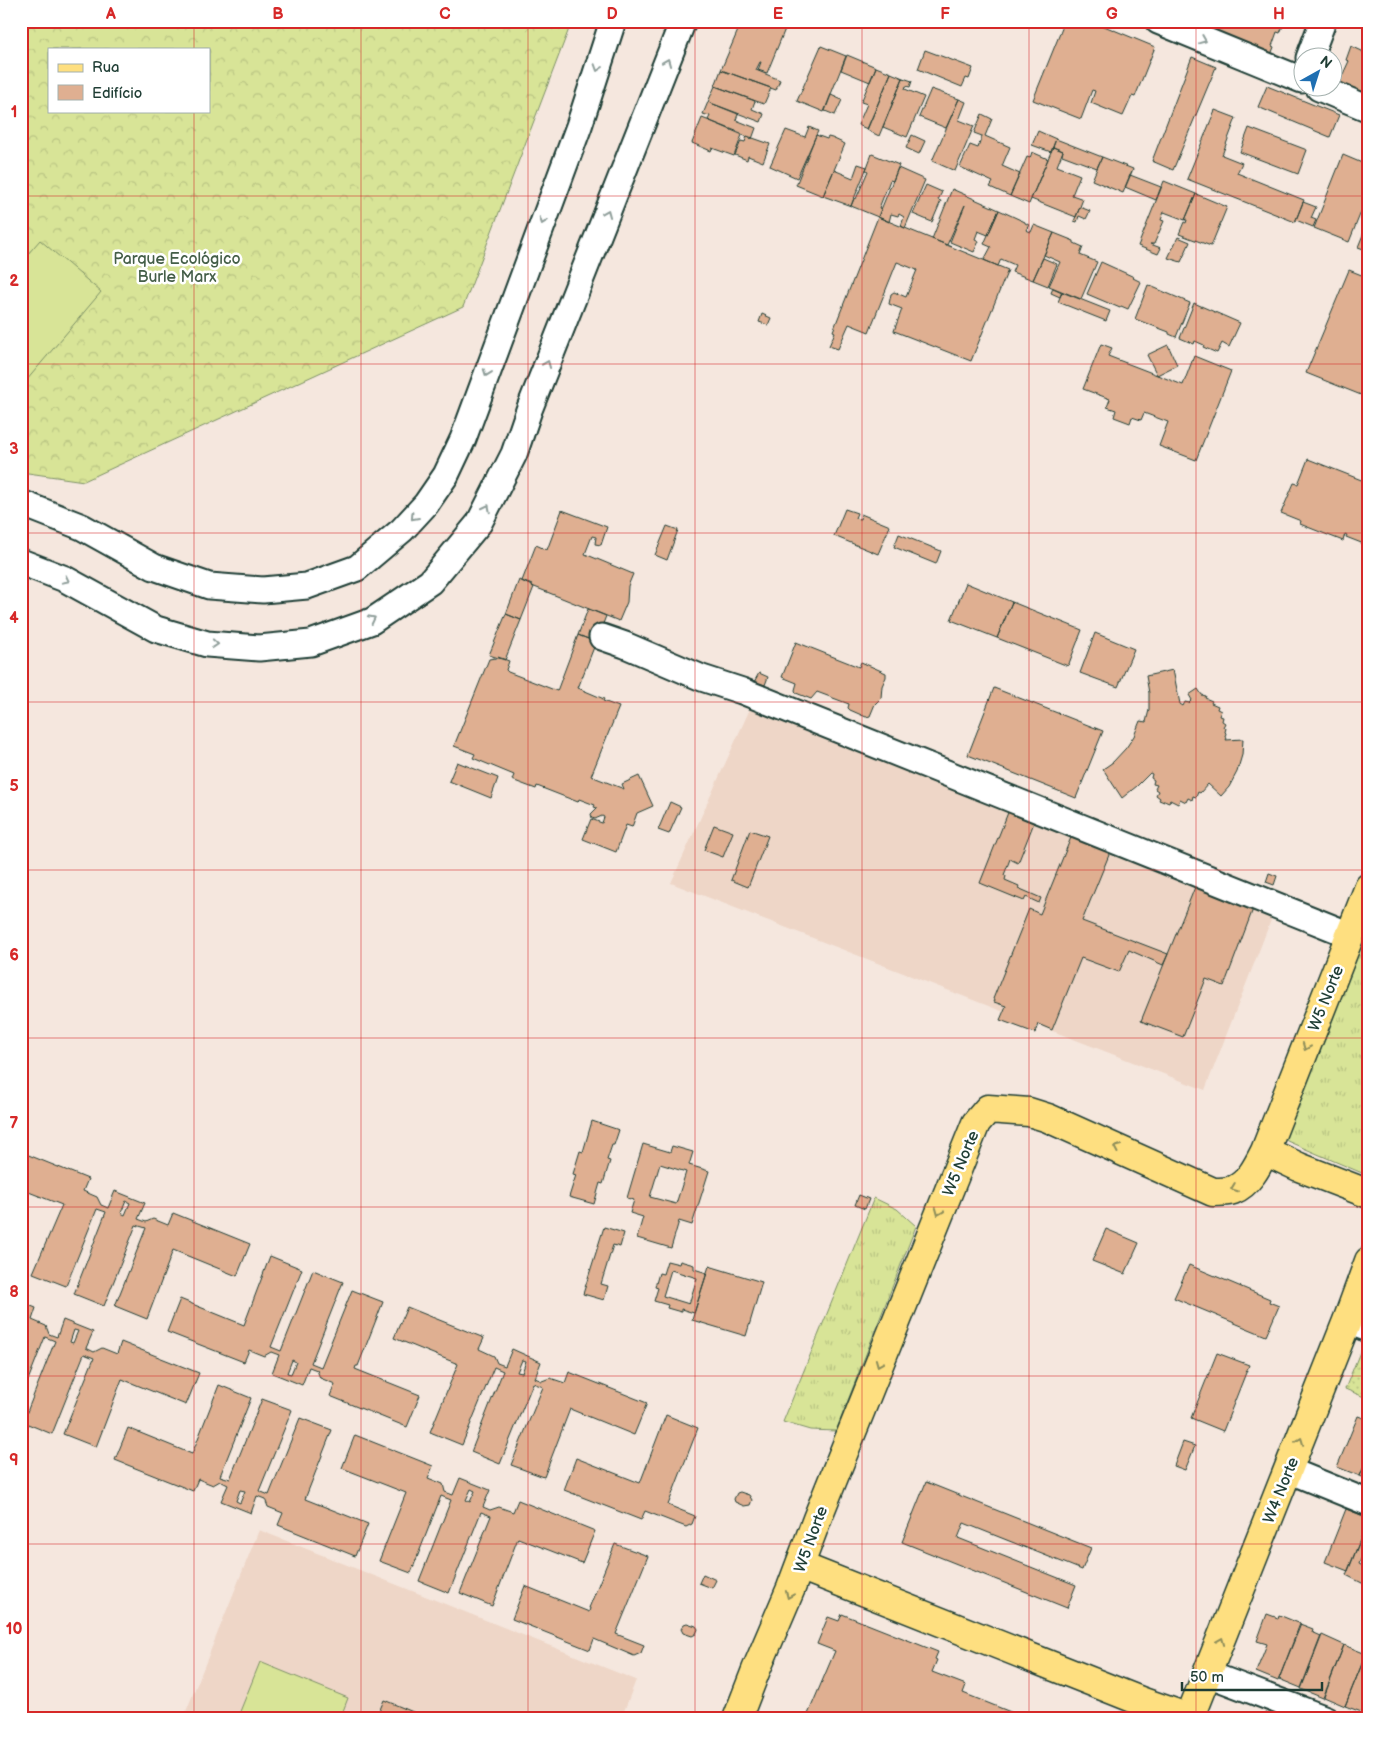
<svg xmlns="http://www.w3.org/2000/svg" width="1390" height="1740" viewBox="0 0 1390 1740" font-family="'Balsamiq Sans',sans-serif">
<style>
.built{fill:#eed6c7}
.grass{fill:url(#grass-tufts);stroke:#7c9066}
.forest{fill:url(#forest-crowns);stroke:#7c9066;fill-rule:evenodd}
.garden{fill:url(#garden-dots);stroke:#7c9066}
.pitch{fill:#d8e497;stroke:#7c9066}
.building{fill:#dfaf91;stroke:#1f3d34;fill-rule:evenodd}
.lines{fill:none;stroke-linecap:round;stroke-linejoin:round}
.minor-casing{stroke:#1f3d34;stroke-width:29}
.major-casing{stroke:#1f3d34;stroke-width:31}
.minor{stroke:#fff;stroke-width:25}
.major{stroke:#fedf80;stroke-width:28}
.oneway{stroke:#8f9e9a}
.oneway2{stroke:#8e8e5a}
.grid{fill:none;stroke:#d62828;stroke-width:1;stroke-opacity:0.55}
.labels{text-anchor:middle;stroke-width:5;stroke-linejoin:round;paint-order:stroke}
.park-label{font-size:16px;fill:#445e48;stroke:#fff}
.street-label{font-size:16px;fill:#1f3d34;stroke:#fff}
.neatline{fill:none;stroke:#d62828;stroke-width:2}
.grid-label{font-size:16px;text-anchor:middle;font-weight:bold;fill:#d62828}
</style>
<defs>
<pattern id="grass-tufts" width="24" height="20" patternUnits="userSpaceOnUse" patternTransform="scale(1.25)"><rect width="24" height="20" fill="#d8e497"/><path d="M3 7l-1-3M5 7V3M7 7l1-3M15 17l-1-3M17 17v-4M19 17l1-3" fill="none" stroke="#b9c483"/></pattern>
<pattern id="forest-crowns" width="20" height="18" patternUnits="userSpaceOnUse" patternTransform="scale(1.25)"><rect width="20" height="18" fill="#d8e497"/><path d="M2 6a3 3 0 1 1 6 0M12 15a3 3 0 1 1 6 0" fill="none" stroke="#b9c483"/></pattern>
<pattern id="garden-dots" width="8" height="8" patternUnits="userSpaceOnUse" patternTransform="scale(1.25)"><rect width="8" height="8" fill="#d8e497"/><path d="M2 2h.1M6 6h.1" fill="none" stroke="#b9c483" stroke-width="1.8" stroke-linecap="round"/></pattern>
</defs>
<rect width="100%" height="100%" fill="#f5e7de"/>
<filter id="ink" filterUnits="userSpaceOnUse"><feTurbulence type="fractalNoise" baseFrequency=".02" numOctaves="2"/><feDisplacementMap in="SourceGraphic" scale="10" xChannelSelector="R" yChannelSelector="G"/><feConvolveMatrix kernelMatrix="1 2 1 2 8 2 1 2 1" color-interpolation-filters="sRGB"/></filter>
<g filter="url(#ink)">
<!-- built -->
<path class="built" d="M754,700L1276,907L1205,1090L671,883Z
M259,1530L636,1680L621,1719H183Z"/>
<!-- grass -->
<path class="grass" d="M1369,913V1169L1362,1173L1287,1141L1281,1130Z
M874,1198L897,1209L916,1226L836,1431L810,1430L783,1422Z"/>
<!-- forest -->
<path class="forest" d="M21,21H572L463,307L84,481L21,472ZM49,49H209V111H49Z"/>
<!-- garden -->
<path class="garden" d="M1360,1352L1369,1356V1399L1345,1389Z"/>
<!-- pitch -->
<path class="pitch" d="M40,240L101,292L21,387V262Z
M260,1662L348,1698L340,1719H237Z"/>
<!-- building -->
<path class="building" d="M742,21H763L785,29L767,73L758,70L761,62H760L756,70L780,80L776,90L721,70Z
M1065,21H1092L1155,47L1135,97L1132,96L1123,116L1091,103L1095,91L1092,90L1081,119L1033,100Z
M1176,21H1285L1280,33L1277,32L1272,46L1274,47L1269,60Z
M821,46L846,56L824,112L797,101Z
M1351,46L1362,51L1364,54L1369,56V100L1335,87L1341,73L1343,74L1349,61L1346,60Z
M925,50L973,68L969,79L966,78L962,87L918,69Z
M847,55L876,67L870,82L841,70Z
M1192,57L1216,67L1173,170L1152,161Z
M876,67L891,73L867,129L858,125L867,104L861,102Z
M721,70L771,88L764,104L715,86Z
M891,73L903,78L879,136L867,130Z
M903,78L912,81L910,87L906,86L905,89L924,97L907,137L883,127Z
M715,86L755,101L752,109L764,114L761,122L708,102Z
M1267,86L1339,115L1330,137L1258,107Z
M931,89L959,99L946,128L919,117Z
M831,95L842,100L835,115L825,111Z
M959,99L966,102L959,120L974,126L955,171L932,161Z
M708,102L738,114L736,120L756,128L752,139L708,120L710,116L703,114Z
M1215,110L1236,118L1222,155L1242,163L1237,173L1304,200L1295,222L1187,179Z
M982,114L992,119L985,136L1010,147L1002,166L1020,174L1010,196L990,187L993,182L960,167L970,145L978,148L982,136L974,133Z
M702,118L741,133L742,135L734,156L712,148L711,151L692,143Z
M809,127L818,131L797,178L770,166L786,130L805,137Z
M1249,128L1307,150L1298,174L1240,152Z
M1038,131L1056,139L1051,152L1032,145Z
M816,135L827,139L828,137L832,138L845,144L823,196L796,185Z
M912,135L925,141L919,154L906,148Z
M747,136L770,144L763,162L748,156L747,160L735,155L741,141L745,142Z
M1056,139L1102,157L1097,168L1062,155L1063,151L1053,147Z
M1053,147L1063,151L1057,166L1080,175L1072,195L1083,199L1076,217L1031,199Z
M1032,152L1048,159L1029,204L1010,196L1027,157L1030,158Z
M872,154L899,165L893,181L890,180L879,208L881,209L878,217L851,206L854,198L856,199L868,171L866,170Z
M1343,155L1369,166V192L1349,242L1314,228Z
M1102,157L1133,169L1123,193L1092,180Z
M858,164L867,167L851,206L823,196L834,170L853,178Z
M898,168L925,180L905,228L901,226L904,217L899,214L898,216L891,214L889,222L878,217Z
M1130,175L1161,187L1156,200L1125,187Z
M1164,181L1196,194L1185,220L1164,212L1161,220L1164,221L1154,244H1150L1161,248L1158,254L1138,246Z
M926,185L942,192L938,200L941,201L932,222L913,214Z
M952,189L999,210L988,235L978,231L975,239L979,241L974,252L950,242L965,205L947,245L932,239Z
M1196,194L1227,207L1211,246L1179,234L1184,222L1186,223L1187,220H1185Z
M1303,202L1316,207L1311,218L1316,220L1313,227L1296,220Z
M1080,207L1090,211L1086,219L1079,216L1077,222L1074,221Z
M999,210L1025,222V223L1029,225L1026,230L1031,232L1034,225L1054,233L1033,280L1012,272L1015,265L1001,259L998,266L984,260L991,247L984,244Z
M878,217L1008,270L971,361L894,331L902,309L889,304L891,294L894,292L906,297L917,270L897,262L869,332L849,324L838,349L829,346L835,332L833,331Z
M1367,225L1369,226V251L1358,247Z
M1054,233L1074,241V243L1083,247L1080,255L1097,262L1081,299L1049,286L1060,262L1044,255Z
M1178,237L1190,242L1181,262L1168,258Z
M1043,258L1057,264L1048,286L1033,280Z
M1101,262L1134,277L1133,278L1141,282L1128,309L1121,306L1120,308L1087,294Z
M1349,270L1369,278V390L1366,397L1306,373Z
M1148,285L1190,303L1176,337L1169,334V332L1135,319Z
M1053,288L1062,292L1060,297L1051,293Z
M1062,292L1110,311L1106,321L1058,302Z
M1194,303L1240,323L1229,347L1222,343L1217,353L1203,347L1204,345L1195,341L1194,344L1180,338Z
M762,314L771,318L768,325L759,322Z
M1101,344L1112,348L1108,356L1183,385L1194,356L1231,371L1196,460L1159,446L1168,422L1144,413L1141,420L1132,417L1130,423L1114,417L1116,410L1107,407L1110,399L1083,389Z
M1168,345L1177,365L1157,375L1147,355Z
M1308,459L1369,483V546L1346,537L1347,535L1345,534L1343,541L1300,524L1301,521L1281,513L1294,483L1298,484Z
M845,509L857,513L855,518L860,519L861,514L890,526L878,554L834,536Z
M562,510L607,527L601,545L595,544L596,537L592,536L585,554L633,574L628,586L627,602L619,621L532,586V585L522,581L536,545L547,550Z
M667,526L678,530L667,560L655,555Z
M899,534L941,551L936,564L894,547Z
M519,580L534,587L521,620L506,614Z
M966,583L1012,602L997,638L951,620Z
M1012,602L1082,630L1068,666L997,638Z
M588,609L606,616L596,642L578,635Z
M506,614L521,620L505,660L489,655Z
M1095,633L1134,649L1118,687L1080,673Z
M578,635L596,642L578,688L604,699L603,701L619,707L591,776L624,789L622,784L639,776L653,806L637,813L632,827L626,825L616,852L583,839L591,819L602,823L604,817L602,816L595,819L592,818L591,814L597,808L594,807L595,805L579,799L578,802L537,786L536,789L512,780L514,775L473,758L475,754L454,746L489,659L495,658L496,660L498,657L509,661L506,670L508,672L557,691Z
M796,642L859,667L861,662L886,673V677L882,686L881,698L875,704L870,716L866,717L850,710L848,708L849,704L817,692L811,699L796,693L795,690L797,683L782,677Z
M1173,670L1180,704L1183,706L1185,702L1189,703L1192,700L1189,695L1198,689L1202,695L1206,696L1205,698L1212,701L1211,703L1218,706L1217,709L1221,711L1219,716L1223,717L1222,721L1225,723L1223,727L1226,728L1225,732L1226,733L1225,737L1227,738L1226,740L1243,739L1242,755L1237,772L1229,787L1221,796L1208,784L1200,793L1198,792L1196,797L1193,796L1192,800L1188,798L1186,802L1180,799L1178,804L1170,800L1169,802L1164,800V802L1159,800L1160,798L1156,795L1158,791L1155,789L1157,785L1153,784L1154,780L1151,778L1152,774L1150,773L1137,786L1122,798L1103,769L1113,762L1126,748L1134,736L1140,721L1146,722L1149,710V693L1146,676Z
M759,673L768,677L765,685L754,682Z
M994,688L1103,731L1076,798L968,755Z
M457,762L498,778L491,798L449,781Z
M670,802L681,807L669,834L658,830Z
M1011,805L1037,815L1018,863L1010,859L1004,875L1006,876L1005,880L1019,886L1018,888L1041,898L1039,903L1026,897L1024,901L980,883Z
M714,825L733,832L723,857L704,850Z
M750,830L768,836L748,887L731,880Z
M1072,835L1111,850L1082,921L1168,954L1163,965L1129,950L1119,972L1081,958L1052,1030L1038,1024L1035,1033L1000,1020L1006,1006L994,1002L995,1000L993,999L1029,909L1040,914Z
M1269,873L1277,876L1274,885L1266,882Z
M1195,887L1253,909L1224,986L1206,979L1183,1037L1141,1021Z
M592,1121L619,1130L614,1145H612L607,1160L610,1161L603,1184L600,1183L594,1204L569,1197L576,1175L573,1174L580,1151L583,1152Z
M643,1144L670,1152L672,1146L693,1152L689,1165L709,1171L692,1225L679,1221L671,1248L637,1238L643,1217L630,1213L634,1200L627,1198ZM660,1164L686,1172L676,1204L650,1197Z
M21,1152L88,1179L83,1191L97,1197L101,1205L108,1208L115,1191L145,1203L138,1219L146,1222L153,1219L168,1225L173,1213L250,1244L237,1276L173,1250L147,1319L115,1306L146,1228L136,1225L104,1306L74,1294L106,1212L97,1209L66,1286L33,1273L62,1205L21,1189ZM126,1201L130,1203L125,1215L121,1213Z
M859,1195L869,1199L865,1209L855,1205Z
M604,1227L624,1233L620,1247L613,1245L601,1284L608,1286L604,1300L583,1294Z
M1106,1229L1139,1243L1125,1274L1092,1261Z
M270,1256L302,1269L271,1347L281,1351L313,1270L343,1282L311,1363L321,1367L352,1290L383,1302L358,1366H356L355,1369L420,1395L407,1427L330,1396L335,1384L320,1378L317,1370L309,1367L302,1385L272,1373L279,1355L271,1352L264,1356L249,1350L244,1362L167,1332L180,1299L244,1325ZM292,1360L296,1362L291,1374L287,1373Z
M667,1261L679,1264L680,1261L694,1265V1269L707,1273L694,1313L681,1309V1312L667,1308L668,1305L654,1301L658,1288L655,1287L659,1273L663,1274ZM671,1270L697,1278L689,1304L663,1296Z
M1189,1265L1270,1299L1269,1302L1279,1306L1266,1336L1174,1298Z
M709,1266L762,1282L746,1336L692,1320Z
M21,1302L36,1308L32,1320L46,1326L49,1334L57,1337L63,1320L93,1332L86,1348L94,1352L102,1348L117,1354L121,1342L199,1373L186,1405L122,1379L96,1447L63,1434L94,1358L84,1354L52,1434L23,1422L55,1341L45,1337L21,1398ZM74,1330L78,1331L73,1343L70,1342Z
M407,1307L484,1338L479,1349L494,1356L497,1363L505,1366L512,1349L541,1362L535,1378L542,1381L550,1378L565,1383L569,1372L647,1403L634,1435L570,1409L544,1477L511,1465L543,1387L533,1383L500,1464L471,1452L503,1371L494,1367L462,1445L430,1432L458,1364L394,1338ZM522,1360L526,1361L522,1373L517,1372Z
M1217,1353L1249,1365L1223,1431L1191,1418Z
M219,1385L251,1398L220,1476L230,1479L262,1399L292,1410L259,1491L269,1495L300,1418L332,1430L305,1499L368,1524L355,1556L278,1525L283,1513L268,1507L265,1499L257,1496L251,1513L221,1501L228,1485L220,1481L213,1485L198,1479L193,1491L115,1460L128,1428L192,1454ZM240,1490L245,1491L240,1503L236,1501Z
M666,1415L698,1428L668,1505L695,1516L692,1524L686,1527L645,1511L641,1520L564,1490L576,1458L640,1483Z
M1358,1416L1369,1420V1455L1360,1476L1337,1467Z
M355,1435L433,1466L428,1478L443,1484L445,1492L453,1495L460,1478L490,1490L483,1507L490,1510L499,1507L513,1512L518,1500L595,1531L582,1563L518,1538L492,1606L460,1593L491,1516L481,1512L449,1593L419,1581L451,1500L441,1496L411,1573L379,1561L406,1493L342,1468ZM471,1489L475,1491L470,1502L466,1500Z
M1183,1442L1195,1446L1185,1470L1174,1466Z
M1369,1455V1480L1360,1476Z
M926,1482L1091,1548L1082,1570L964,1523L958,1538L1076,1585L1067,1608L902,1542Z
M740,1492L749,1495L752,1500L750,1505L744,1506L735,1502L734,1499L737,1493Z
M1346,1509L1369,1518L1348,1571L1325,1562Z
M1369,1518V1583L1368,1586L1346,1575ZM1363,1554L1367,1556L1363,1566L1359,1564Z
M615,1544L648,1556L616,1634L644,1645L641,1653L634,1656L594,1639L590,1650L512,1619L525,1586L589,1612L590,1608H589Z
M703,1574L716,1580L712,1588L699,1583Z
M842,1614L938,1652L935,1659L937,1660L932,1672L966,1685L963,1693L1028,1719H806L835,1651L817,1644L828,1617L839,1621Z
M1267,1614L1278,1618L1279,1615L1301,1624L1278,1681L1256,1672L1267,1644L1257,1641Z
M687,1623L696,1626L698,1629L696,1634L692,1636L683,1633L681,1629L684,1624Z
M1300,1624L1313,1629L1312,1632L1321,1636L1301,1688L1279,1679Z
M1322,1635L1344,1645L1323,1698L1301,1689Z
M1344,1645L1366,1654L1345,1706L1324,1697Z
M1366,1654L1369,1655V1709L1367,1714L1345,1706Z
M384,1700L430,1719H376Z
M1265,1713L1281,1719H1263Z"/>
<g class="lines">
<!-- minor casing -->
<g class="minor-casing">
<path id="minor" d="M1158,21L1302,80
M1309,58L1323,21
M1319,88L1369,109
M21,503L82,527L154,567L209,586L263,590L307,586L357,568L402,530L426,504L446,475L463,439L579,126L613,21
M21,562L65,579L156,629L207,644L259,648L311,643L372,621L430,582L479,523L514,454L529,410L683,21
M602,637L625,645L702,678L742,691L1350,935
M1347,1321L1369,1329
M1288,1470L1369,1503
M1208,1674L1326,1719"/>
</g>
<!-- major casing -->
<g class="major-casing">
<path id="major" d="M1265,1151L1299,1167L1369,1194
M800,1566L1143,1702L1189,1718
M737,1719L756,1670L791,1588L817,1519L976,1123L988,1109L1029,1112L1048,1118L1213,1192C1220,1192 1227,1192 1233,1190C1249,1184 1258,1165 1265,1151L1369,887
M1189,1719L1347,1321L1369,1261"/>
</g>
<!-- minor -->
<use href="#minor" class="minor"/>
<!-- major -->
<use href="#major" class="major"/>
</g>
<!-- one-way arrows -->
<defs><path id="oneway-chevron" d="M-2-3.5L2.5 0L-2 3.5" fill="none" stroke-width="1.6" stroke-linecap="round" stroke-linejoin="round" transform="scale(1.25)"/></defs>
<g class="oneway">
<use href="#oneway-chevron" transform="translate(1203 40) rotate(22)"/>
<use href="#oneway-chevron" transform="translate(667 62) rotate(-68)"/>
<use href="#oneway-chevron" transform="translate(598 68) rotate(108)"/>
<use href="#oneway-chevron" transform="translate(607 213) rotate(-68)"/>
<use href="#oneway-chevron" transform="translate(543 221) rotate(110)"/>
<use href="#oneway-chevron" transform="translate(547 364) rotate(-68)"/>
<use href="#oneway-chevron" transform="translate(487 373) rotate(110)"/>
<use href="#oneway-chevron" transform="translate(487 508) rotate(-63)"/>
<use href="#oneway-chevron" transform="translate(414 517) rotate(132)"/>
<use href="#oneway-chevron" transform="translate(66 580) rotate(26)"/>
<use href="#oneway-chevron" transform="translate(372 619) rotate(-27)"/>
<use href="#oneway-chevron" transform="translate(215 644) rotate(5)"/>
</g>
<g class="oneway2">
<use href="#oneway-chevron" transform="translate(1306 1047) rotate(112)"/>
<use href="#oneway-chevron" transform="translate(1117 1148) rotate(-156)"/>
<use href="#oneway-chevron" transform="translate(1234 1188) rotate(159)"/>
<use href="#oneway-chevron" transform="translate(939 1212) rotate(112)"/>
<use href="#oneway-chevron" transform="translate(879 1363) rotate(112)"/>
<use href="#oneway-chevron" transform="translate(1300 1441) rotate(-69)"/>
<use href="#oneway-chevron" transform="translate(789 1595) rotate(112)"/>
<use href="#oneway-chevron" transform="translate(1221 1641) rotate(-68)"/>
</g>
</g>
<!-- grid -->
<path class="grid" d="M194,21V49M361,21V1719M528,21V1719M695,21V1719M862,21V1719M1029,21V1719M1196,21V1719M194,111V1719M21,196H1369M21,364H1369M21,533H1369M21,702H1369M21,870H1369M21,1038H1369M21,1207H1369M21,1376H1369M21,1544H1369"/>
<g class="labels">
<!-- park labels -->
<g class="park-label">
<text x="177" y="264">Parque Ecológico<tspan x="177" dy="18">Burle Marx</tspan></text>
</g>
<!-- street labels -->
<g class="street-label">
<text transform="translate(1325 998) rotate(-68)" y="6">W5 Norte</text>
<text transform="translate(960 1163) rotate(-67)" y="6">W5 Norte</text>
<text transform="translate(1280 1490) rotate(-68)" y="6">W4 Norte</text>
<text transform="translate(810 1539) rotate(-70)" y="6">W5 Norte</text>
</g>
</g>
<!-- margin -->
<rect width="1390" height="1740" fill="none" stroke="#fff" stroke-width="55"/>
<!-- legend -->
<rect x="48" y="48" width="162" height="65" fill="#ffffff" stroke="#a5b1ae"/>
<rect x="58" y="64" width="25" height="8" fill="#fedf80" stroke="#a5b1ae"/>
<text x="92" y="72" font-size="15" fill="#1f3d34">Rua</text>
<rect x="58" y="85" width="25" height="15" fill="#dfaf91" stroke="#a5b1ae"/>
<text x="92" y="98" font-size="15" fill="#1f3d34">Edifício</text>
<!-- north arrow -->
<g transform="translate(1318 72) rotate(39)"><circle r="24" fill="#ffffff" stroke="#a5b1ae"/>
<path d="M0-4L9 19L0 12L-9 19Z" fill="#1f6fb2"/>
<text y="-8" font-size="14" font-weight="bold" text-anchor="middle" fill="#1f3d34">N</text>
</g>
<!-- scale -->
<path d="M1182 1682v8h140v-8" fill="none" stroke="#1f3d34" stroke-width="2.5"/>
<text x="1190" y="1682" font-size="15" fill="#1f3d34" stroke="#ffffff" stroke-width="4" paint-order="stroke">50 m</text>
<rect x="28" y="28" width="1334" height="1684" class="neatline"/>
<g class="grid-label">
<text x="111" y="19">A</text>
<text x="278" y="19">B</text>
<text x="445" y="19">C</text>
<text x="612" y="19">D</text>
<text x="778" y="19">E</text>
<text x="945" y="19">F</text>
<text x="1112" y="19">G</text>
<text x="1279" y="19">H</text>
<text x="14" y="117">1</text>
<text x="14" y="286">2</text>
<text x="14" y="454">3</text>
<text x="14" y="623">4</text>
<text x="14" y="791">5</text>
<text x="14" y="960">6</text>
<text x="14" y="1128">7</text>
<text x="14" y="1297">8</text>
<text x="14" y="1465">9</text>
<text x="14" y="1634">10</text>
</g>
</svg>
